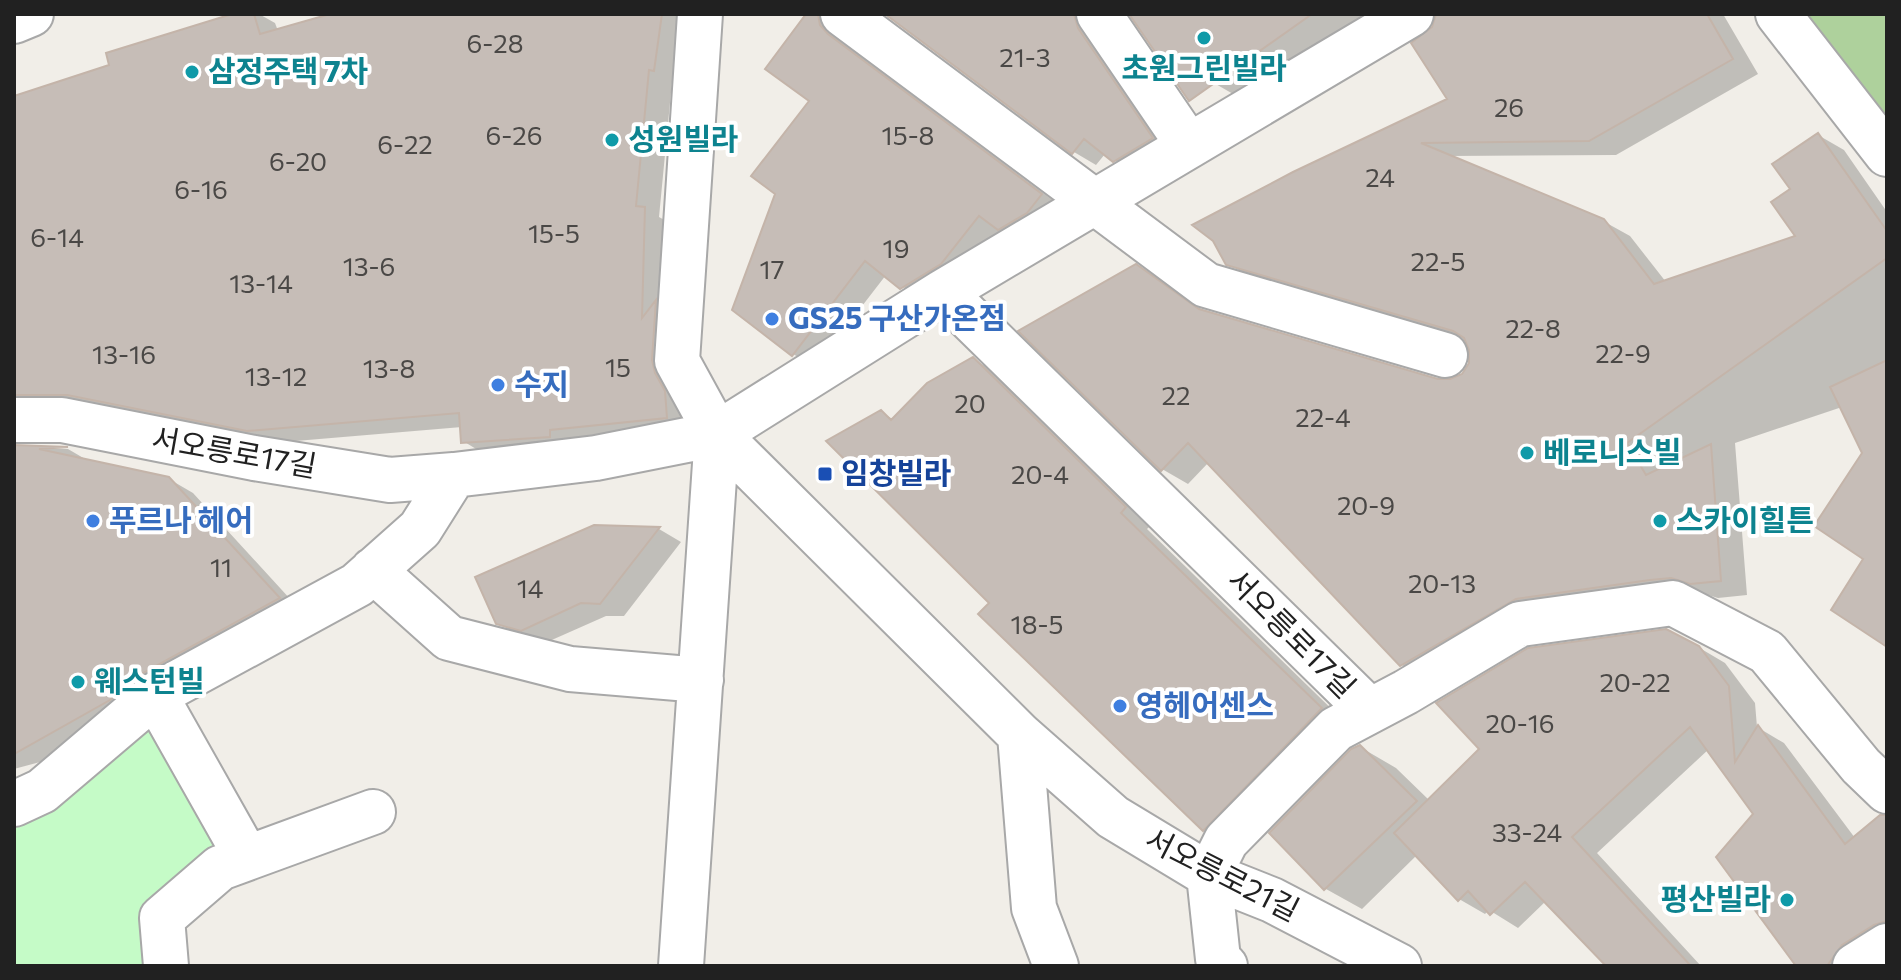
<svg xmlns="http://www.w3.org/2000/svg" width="1901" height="980" viewBox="0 0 1901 980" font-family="Commissioner,'Noto Sans KR',sans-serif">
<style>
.forest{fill:#aed19c}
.park{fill:#c5fbc7}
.shadow{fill:#0003}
.building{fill:#c6bdb7;stroke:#c4b4a9;stroke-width:2}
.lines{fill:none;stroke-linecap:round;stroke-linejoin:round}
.minor-casing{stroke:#a8a8a8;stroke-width:48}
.minor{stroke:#fff;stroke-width:44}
.culture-dot{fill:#0f9aa8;stroke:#fff;stroke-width:3}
.shop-dot{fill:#3f7fe0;stroke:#fff;stroke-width:3}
.transit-dot{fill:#1a4fb4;stroke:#fff;stroke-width:3}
.labels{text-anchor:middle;stroke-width:8;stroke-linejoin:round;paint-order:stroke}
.number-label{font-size:26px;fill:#4a4846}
.culture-label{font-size:30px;font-weight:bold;fill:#0d838f;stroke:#fff;text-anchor:start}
.shop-label{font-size:30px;font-weight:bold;fill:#366cbe;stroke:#fff;text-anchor:start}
.street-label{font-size:30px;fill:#212121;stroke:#fff}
.transit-label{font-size:30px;font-weight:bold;fill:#164399;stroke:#fff;text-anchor:start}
</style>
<rect width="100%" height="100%" fill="#f1eee8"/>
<!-- forest -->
<path class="forest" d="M1801,14H1887V124Z"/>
<!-- park -->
<path class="park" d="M149,730L223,853L148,966H14V804Z"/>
<!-- shadow -->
<path class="shadow" d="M239,14H259L275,23L278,31L335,14H687L677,83L672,82L659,217L668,222L690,431L486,455L463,441L462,427L272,443L14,426V98L112,66Z
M809,14H845L842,38L851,49L1063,208L1022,242L1001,230L964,276L924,301L886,275L815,367L793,354L811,100Z
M888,14H1075L1097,31L1175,151L1137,174L1105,154L1096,165L1074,152Z
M1166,14H1412L1338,58L1315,45L1240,98L1214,83Z
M1438,14H1723L1758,74L1616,155L1449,156L1603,221L1630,236L1666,282L1798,237L1793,190L1818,135L1844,150L1887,212V475L1842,407L1735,443L1747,595L1718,598L1698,592L1543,613L1428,680L1402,665L1209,462L1188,484L1162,469L1136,266L1207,313L1438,381H1451L1463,375L1471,362V349L1467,341L1254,279L1227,263L1450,99L1434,28Z
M973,359L1001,375L1152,524L1147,529L1348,725L1232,845L1204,829L991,603L881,412L894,420Z
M14,444L15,447L68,449L92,463L169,479L193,493L302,612L81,751L14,769Z
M595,527L659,529L681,542L624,616H606L545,643L522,637L498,623Z
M1698,647L1725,663L1755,703L1757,727L1784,743L1855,838L1887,817V947L1862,966H1799L1756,814L1709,749L1597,853L1701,966H1608L1546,901L1518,928L1489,910L1485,914L1459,899L1417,855L1362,909L1326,889L1272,833L1360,747L1396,768L1430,801Z"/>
<!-- building -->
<path class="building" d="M232,14H254L260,34L330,14H662L654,71L649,70L636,206L645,207L642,318L656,300L652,360L655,373L665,391L667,418L550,430V437L461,443L459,413L247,431L67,395H14V96L109,65L106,53Z
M806,14H818L820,25L828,34L1042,194L1027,213L998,230L979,216L941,264L900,289L865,261L792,356L732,310L775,194L751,176L809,101L765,69Z
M885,14H1074L1078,28L1153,138L1113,162L1084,139L1072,154Z
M1129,14H1312L1189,101Z
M1436,14H1707L1733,59L1589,141L1421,143L1604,219L1654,284L1795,236L1771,202L1790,189L1772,164L1818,133L1887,231V258L1627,443L1646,475L1711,444L1721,581L1690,584L1671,578L1650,580L1516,599L1400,666L1188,443L1161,471L1018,331L1136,264L1199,309L1438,379H1450L1462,374L1469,363V350L1464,338L1453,331L1226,265L1213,241L1192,225L1293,172L1447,99L1411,43L1432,27Z
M973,357L1126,507L1121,513L1322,708L1203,831L978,614L989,603L826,441L881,410L891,420L927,383Z
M1887,360V647L1831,610L1863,559L1814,526L1862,453L1830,387Z
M14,445L68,447L39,449L169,477L280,598L143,673L110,700L14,754Z
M594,525L660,527L600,604L581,603L521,631L496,624L475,577Z
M1666,629L1699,646L1729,686L1735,762L1758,725L1845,844L1880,815H1887V921L1874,925L1842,945L1827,966H1796L1716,857L1753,814L1690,727L1572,837L1691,966H1606L1525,882L1490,915L1468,891L1458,901L1394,833L1479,749L1436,703L1528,648Z
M1360,745L1417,801L1324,890L1269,833L1351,749Z"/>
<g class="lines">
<!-- minor casing -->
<g class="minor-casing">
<path id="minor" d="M700,14L677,361L717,434L1020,735L1113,817L1209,875L1272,900L1399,966
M843,14L1206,285L1445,355
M1099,14L1189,146
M1778,14L1887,154
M14,21L31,14
M943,292L1369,710
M14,420H62L254,458L390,480L454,475L596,458L717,434L943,292L1411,14
M373,570L449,638L570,669L701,680
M155,695L247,858
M1020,735L1034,908L1056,966
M14,804L42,791L155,695L357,585L420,529L454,475
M166,966L162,918L220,868L373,812
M681,966L717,434
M1225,966L1218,959L1209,875L1226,841L1336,729L1406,692L1520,624L1673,603L1767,652L1861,766L1887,791
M1855,966L1887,946"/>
</g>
<!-- minor -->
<use href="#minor" class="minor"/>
</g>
<!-- markers -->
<g class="culture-dot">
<circle cx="1204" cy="38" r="8"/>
<circle cx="192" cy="72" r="8"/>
<circle cx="612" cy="140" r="8"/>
<circle cx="1527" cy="453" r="8"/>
<circle cx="1660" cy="521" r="8"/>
<circle cx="78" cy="682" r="8"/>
<circle cx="1787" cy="900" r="8"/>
</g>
<g class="shop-dot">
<circle cx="772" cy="319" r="8"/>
<circle cx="498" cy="385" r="8"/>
<circle cx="93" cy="521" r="8"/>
<circle cx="1120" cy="706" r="8"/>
</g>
<rect class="transit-dot" x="817" y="466" width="16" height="16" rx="4"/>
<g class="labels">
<!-- number labels -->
<g class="number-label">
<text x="495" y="53">6-28</text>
<text x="1025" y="67">21-3</text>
<text x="1509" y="117">26</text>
<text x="514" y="145">6-26</text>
<text x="908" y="145">15-8</text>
<text x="405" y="154">6-22</text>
<text x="298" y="171">6-20</text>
<text x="1380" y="187">24</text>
<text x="201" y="199">6-16</text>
<text x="554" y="243">15-5</text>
<text x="57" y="247">6-14</text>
<text x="896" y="258">19</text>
<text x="1438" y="271">22-5</text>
<text x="369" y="276">13-6</text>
<text x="772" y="279">17</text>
<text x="261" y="293">13-14</text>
<text x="1533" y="338">22-8</text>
<text x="1623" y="363">22-9</text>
<text x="124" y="364">13-16</text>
<text x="618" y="377">15</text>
<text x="389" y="378">13-8</text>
<text x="276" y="386">13-12</text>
<text x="1176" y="405">22</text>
<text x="970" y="413">20</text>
<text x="1323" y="427">22-4</text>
<text x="1040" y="484">20-4</text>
<text x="1366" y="515">20-9</text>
<text x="221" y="577">11</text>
<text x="1442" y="593">20-13</text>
<text x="530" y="598">14</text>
<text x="1037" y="634">18-5</text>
<text x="1635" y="692">20-22</text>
<text x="1520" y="733">20-16</text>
<text x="1527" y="842">33-24</text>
</g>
<!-- culture labels -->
<g class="culture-label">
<text x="1204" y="79" text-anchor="middle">초원그린빌라</text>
<text x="208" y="82">삼정주택 7차</text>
<text x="628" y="150">성원빌라</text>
<text x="1543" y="463">베로니스빌</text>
<text x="1676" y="531">스카이힐튼</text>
<text x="94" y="692">웨스턴빌</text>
<text x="1771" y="910" text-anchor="end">평산빌라</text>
</g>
<!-- shop labels -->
<g class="shop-label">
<text x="788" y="329">GS25 구산가온점</text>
<text x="514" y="395">수지</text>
<text x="109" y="531">푸르나 헤어</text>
<text x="1136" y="716">영헤어센스</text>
</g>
<!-- street labels -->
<g class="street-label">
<text transform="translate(234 453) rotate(10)" y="10">서오릉로17길</text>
<text transform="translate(1291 634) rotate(45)" y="10">서오릉로17길</text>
<text transform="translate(1222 875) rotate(27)" y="10">서오릉로21길</text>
</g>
<!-- transit labels -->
<g class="transit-label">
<text x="841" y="484">임창빌라</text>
</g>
</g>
<!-- border -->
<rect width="1901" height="980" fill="none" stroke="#212121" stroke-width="32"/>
</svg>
